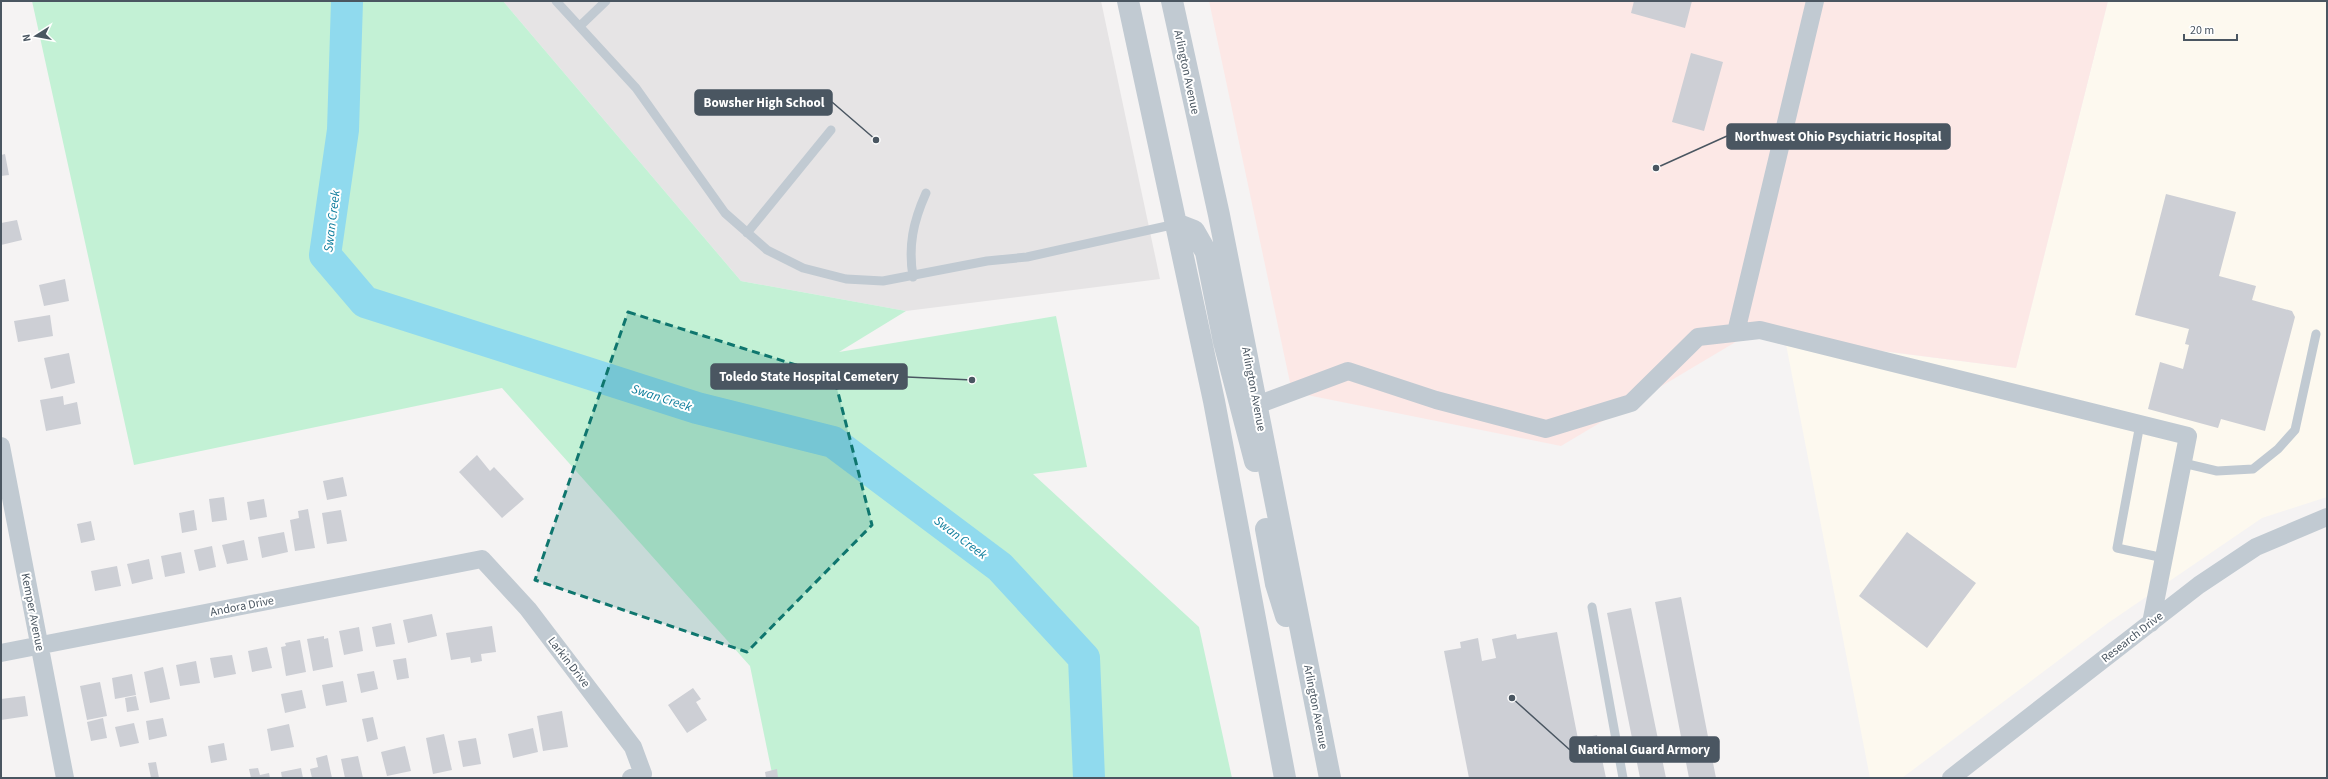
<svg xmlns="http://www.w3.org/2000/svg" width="2328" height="779" viewBox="0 0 2328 779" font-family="'Source Sans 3',sans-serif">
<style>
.commercial{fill:#fdf9ef}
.education{fill:#e6e4e5}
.medical{fill:#fce8e6}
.green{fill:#c3f1d5}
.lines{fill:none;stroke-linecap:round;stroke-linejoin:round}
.river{stroke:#90daee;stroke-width:32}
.building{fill:#cdcfd5}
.service{stroke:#c1cad2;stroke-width:9}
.minor{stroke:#c1cad2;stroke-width:18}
.tertiary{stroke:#c1cad2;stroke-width:22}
.marked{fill:#0f766e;fill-opacity:0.2;stroke:#0f766e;stroke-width:3;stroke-dasharray:8 5;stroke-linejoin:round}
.labels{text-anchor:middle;stroke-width:4;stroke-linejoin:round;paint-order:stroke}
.street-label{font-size:12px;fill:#4a5661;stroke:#fff}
.water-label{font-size:13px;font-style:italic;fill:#0c7c9b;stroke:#fff}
.leader{fill:none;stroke:#4a5661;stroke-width:1.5}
.callout-dot{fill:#4a5661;stroke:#fff;stroke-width:1.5}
.callout{fill:#4a5661;stroke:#4a5661;stroke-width:1.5}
.callout-label{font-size:13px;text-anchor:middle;font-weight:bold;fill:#fff}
</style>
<rect width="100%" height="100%" fill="#f5f3f3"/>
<!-- commercial -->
<path class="commercial" d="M2108,1H2327V497L2262,518L2108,623L1902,778H1870L1785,339L2016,368Z"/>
<!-- education -->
<path class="education" d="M503,1H1101L1160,279L906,311L741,281Z"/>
<!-- medical -->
<path class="medical" d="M1209,1H2108L2016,368L1749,334L1561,446L1292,392Z"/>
<!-- green -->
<path class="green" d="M32,1H503L741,281L906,311L839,352L1056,316L1087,467L1033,474L1199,627L1232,778H773L750,666L502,388L134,465Z"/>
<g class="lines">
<!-- river -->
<path class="river" d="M347,1L343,130L325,255L365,302L697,408L833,442L1000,567L1084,658L1089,778"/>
</g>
<!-- building -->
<path class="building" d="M1634,1H1692L1685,28L1631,13Z
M1691,53L1723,62L1704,131L1672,122Z
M5,154L9,175L1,176V155Z
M2166,194L2236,212L2219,276L2256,286L2252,300L2292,311L2295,317L2265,431L2221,419L2218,428L2148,409L2160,362L2183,369L2189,345L2185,344L2189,329L2135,315Z
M17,220L22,240L1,245V223Z
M65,279L69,301L44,306L39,285Z
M50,315L53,336L18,342L14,321Z
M69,353L75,383L51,389L44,358Z
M63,396L64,405L77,402L81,424L46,431L40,400Z
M477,455L490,471L494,467L524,499L502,518L459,472Z
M343,477L347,496L327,500L323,481Z
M224,497L227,520L212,522L209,499Z
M264,499L267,517L250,520L247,502Z
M308,509L315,548L295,551L290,520L299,518L298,511Z
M194,510L197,530L182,533L179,513Z
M341,510L347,541L327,544L322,513Z
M91,521L95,540L81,543L77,524Z
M284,532L288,552L262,558L258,537Z
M1907,532L1976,583L1927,648L1859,596Z
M244,540L248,560L227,564L222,545Z
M212,546L216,567L199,571L194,550Z
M181,552L185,573L165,577L161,556Z
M149,559L153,579L132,584L127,564Z
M117,566L121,586L95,591L91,571Z
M1681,597L1716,778H1689L1655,602Z
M1631,608L1666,778H1640L1607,613Z
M432,614L437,636L408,643L403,620Z
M391,623L395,644L376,647L372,627Z
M492,626L496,652L481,654L482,661L471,663L470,657L451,660L446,633Z
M359,627L363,651L344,655L339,631Z
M1557,632L1578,739L1597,735L1606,778H1469L1444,651L1461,648L1460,642L1478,638L1482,661L1496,658L1492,639L1516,634L1517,639Z
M324,636V639L328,638L333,667L313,671L307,639Z
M300,640L306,672L286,676L281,647L286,646L285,643Z
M267,647L272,668L252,672L248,651Z
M232,655L236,674L214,678L210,658Z
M406,658L409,678L397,680L393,660Z
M196,661L200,683L180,686L176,665Z
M163,667L170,699L150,703L144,672Z
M374,671L378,689L361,693L357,674Z
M132,674L136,695L115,699L112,678Z
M343,681L347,702L326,706L322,685Z
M100,682L107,716L87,720L80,686Z
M693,688L701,699L696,702L707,720L687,733L668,705Z
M302,690L306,708L285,713L281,694Z
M25,696L28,716L1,720V699Z
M136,696L139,710L127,712L125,698Z
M562,711L568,747L543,751L537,716Z
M373,717L378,739L367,742L362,719Z
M103,718L107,738L91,741L87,722Z
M163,718L167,736L149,740L146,721Z
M134,723L139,743L120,747L115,727Z
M289,724L294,747L271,751L267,729Z
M533,728L538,752L513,758L508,734Z
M444,734L452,770L433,774L426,738Z
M476,738L481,764L463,767L458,741Z
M224,743L227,760L211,763L208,746Z
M405,746L411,771L387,776L381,752Z
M327,755L332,778H312L310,769L318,767L316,758Z
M358,756L363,778H345L341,759Z
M156,762L159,778H151L148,763Z
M258,768L260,775L269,773L270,778H251L249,769Z
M301,768L303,778H282L281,772Z
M777,769L778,778H766L765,772Z"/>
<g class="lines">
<!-- service -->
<path class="service" d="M556,1L636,88L725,213L767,250L803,268L846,279L883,281L987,261L1027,257L1176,224
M580,26L606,1
M747,233L831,130
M913,277C908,246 913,222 926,193
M2140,424L2117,548L2164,558
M2183,463L2217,471L2253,469L2278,449L2295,430L2316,334
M1592,607L1623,778"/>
<!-- minor -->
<path class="minor" d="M1736,332L1815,1
M1257,405L1348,371L1436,400L1546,429L1631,403L1698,337L1760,330L2188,436L2151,623
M1,446L65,778
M1,653L482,559L528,609L633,747L643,774L631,778
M1951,778L2199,585L2256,547L2327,517"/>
<!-- tertiary -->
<path class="tertiary" d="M1128,1L1214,401L1285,778
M1172,1L1219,215L1330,778
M1176,224L1194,231L1206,252L1224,342L1255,461
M1266,529L1276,584L1286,616"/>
</g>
<!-- marked area -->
<path class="marked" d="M628,312L834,377L872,525L747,652L535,580Z"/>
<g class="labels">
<!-- street labels -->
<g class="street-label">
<text transform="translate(1187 72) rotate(78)" y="4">Arlington Avenue</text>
<text transform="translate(1254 389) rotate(79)" y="4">Arlington Avenue</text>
<text transform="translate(242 606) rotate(-11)" y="4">Andora Drive</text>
<text transform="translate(33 612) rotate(79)" y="4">Kemper Avenue</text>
<text transform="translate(2132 637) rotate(-38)" y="4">Research Drive</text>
<text transform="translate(569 662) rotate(52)" y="4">Larkin Drive</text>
<text transform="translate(1316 707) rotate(79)" y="4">Arlington Avenue</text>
</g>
<!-- water labels -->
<g class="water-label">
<text transform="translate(331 221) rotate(-83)" y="5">Swan Creek</text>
<text transform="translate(662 397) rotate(18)" y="5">Swan Creek</text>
<text transform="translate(961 537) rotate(37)" y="5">Swan Creek</text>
</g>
</g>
<!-- callouts -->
<path class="leader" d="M876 140L832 102M1656 168L1727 136M972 380L907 377M1512 698L1570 750"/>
<g class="callout-dot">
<circle cx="876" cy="140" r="4"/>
<circle cx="1656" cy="168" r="4"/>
<circle cx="972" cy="380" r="4"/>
<circle cx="1512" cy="698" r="4"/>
</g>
<g class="callout">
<rect x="695" y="90" width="137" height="25" rx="4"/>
<rect x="1727" y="124" width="223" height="25" rx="4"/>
<rect x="711" y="364" width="196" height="25" rx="4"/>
<rect x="1570" y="737" width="149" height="25" rx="4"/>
</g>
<g class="callout-label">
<text x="764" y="107">Bowsher High School</text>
<text x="1838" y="141">Northwest Ohio Psychiatric Hospital</text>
<text x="809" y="381">Toledo State Hospital Cemetery</text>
<text x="1644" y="754">National Guard Armory</text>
</g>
<!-- border -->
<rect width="2328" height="779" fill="none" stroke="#4a5661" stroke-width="4"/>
<!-- north arrow -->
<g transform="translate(36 36) rotate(259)" stroke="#ffffff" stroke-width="3" paint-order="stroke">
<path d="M0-3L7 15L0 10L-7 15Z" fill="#4a5661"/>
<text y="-6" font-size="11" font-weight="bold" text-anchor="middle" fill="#4a5661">N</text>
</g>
<!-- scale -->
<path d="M2184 34v6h53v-6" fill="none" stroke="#4a5661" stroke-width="2"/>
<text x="2190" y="34" font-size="12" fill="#4a5661" stroke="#ffffff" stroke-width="3" paint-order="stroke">20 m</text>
</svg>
